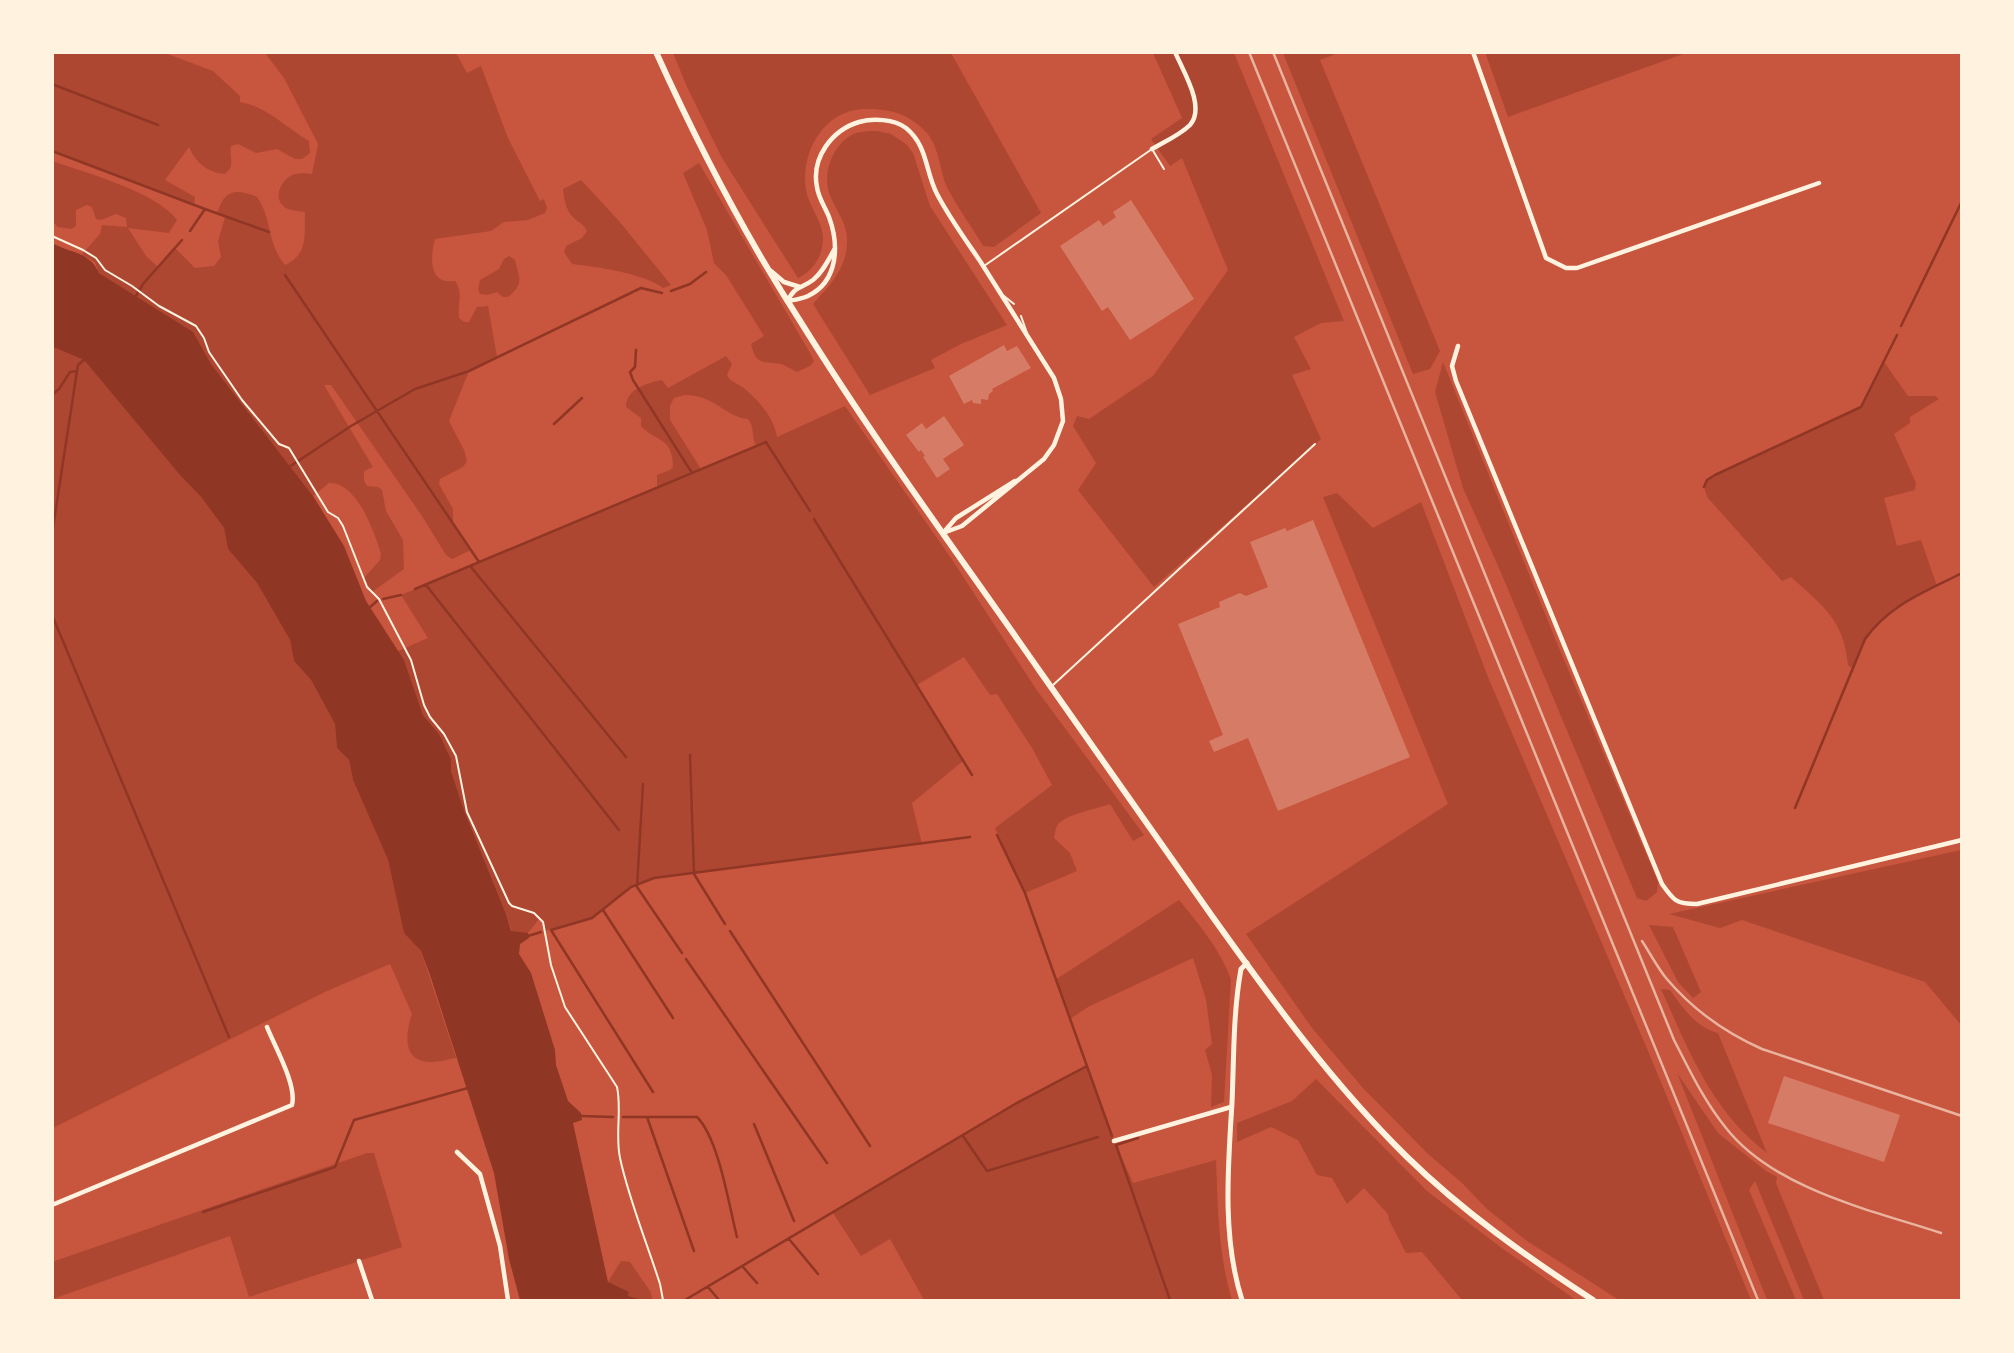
<svg xmlns="http://www.w3.org/2000/svg" width="2014" height="1353" viewBox="0 0 2014 1353" font-family="'Archivo Narrow',sans-serif">
<style>
.green{fill:#ae4732;fill-rule:evenodd}
.water{fill:#8f3625}
.lines{fill:none;stroke-linecap:round;stroke-linejoin:round}
.stream{stroke:#8f3625;stroke-width:2.5}
.building{fill:#d67c66}
.path{stroke:#fff3e0;stroke-width:2}
.service{stroke:#fff3e0;stroke-width:2}
.minor{stroke:#fff3e0;stroke-width:4.5}
.tertiary{stroke:#fff3e0;stroke-width:5}
.secondary{stroke:#fff3e0;stroke-width:6}
.rail{stroke:#e9b49f;stroke-width:2.5}
</style>
<rect width="100%" height="100%" fill="#c8553d"/>
<!-- green -->
<path class="green" d="M1485,52H1686V53L1508,117Z
M165,53L213,71L240,96V102C268,107 285,127 309,141L310,153L302,159H295L277,149L256,153L238,144L231,146C229,158 236,167 224,174C207,172 196,163 189,147L165,180L195,197L194,205L53,151V53Z
M265,53H456L467,73L481,66L508,138L540,201L544,199L547,208L545,213L528,220L504,222L491,231L435,239C432,250 428,274 442,280C446,282 451,281 455,281C464,292 457,305 459,318L464,322H469L477,307L488,306L497,357L469,371L449,421L464,450L467,461L463,467L440,479L439,484L453,509V523L471,550L452,559L446,555L422,516L331,385H324L373,467L364,471V480L367,486L378,487L382,490L386,511L403,540L404,569L372,592L364,578L380,560L381,554C374,531 357,482 329,483L313,496L211,364L192,332L99,273L95,262L82,254L100,234L102,225L127,227L126,218L116,214L101,220L96,219L92,207L87,205L76,210V226L71,229L58,227L53,222L52,161C86,173 157,192 177,220L169,233L128,228L146,256L158,267L175,248L195,268L214,266L221,257L218,241L225,217L217,214C224,190 235,188 257,197C272,218 267,244 285,265C309,254 304,235 305,212C300,211 293,211 288,209C273,202 278,185 289,177C295,172 305,173 312,174L318,144L284,78Z
M673,53H951L1041,213L994,247L983,246C972,227 957,207 947,187C939,169 940,148 926,132C909,113 887,108 863,109C823,111 800,153 806,190C809,207 824,223 823,240C822,257 813,271 798,278L722,158L687,87Z
M1153,53H1234L1344,321L1321,323L1294,337L1311,369L1292,375L1321,439L1154,587L1078,490L1096,463L1073,426L1077,416L1089,419L1153,376L1228,270L1182,158L1170,166L1151,139L1182,118Z
M1283,53H1338L1320,60L1440,351L1430,369L1413,374Z
M877,131L891,134L906,144L913,153L930,206L1007,325L961,344L931,360L935,368L870,395L813,304C831,284 848,267 847,238C846,220 835,210 829,193C823,173 832,147 850,136C858,131 868,131 877,131Z
M699,163L810,353L814,361L810,366L797,372C791,369 787,366 781,364C763,361 756,366 751,344L764,336L726,275L714,263L707,230L683,173Z
M581,180L619,221L671,285L663,288C643,273 597,267 572,264L564,252L566,246L582,238L587,231C583,223 580,224 574,218C566,211 564,199 563,189Z
M509,256L515,260C520,280 524,283 508,297H503L497,292L487,295L480,294L478,289L480,280L499,269L504,259Z
M53,347L84,360L179,474L201,497L224,528L228,549L257,583L290,640L294,661L311,680L335,724L337,748L349,760L353,780L388,860L404,933L421,951L456,1058C448,1059 440,1062 432,1062C402,1063 405,1034 412,1014L390,964L327,991L53,1128Z
M726,356L732,364L727,375C731,383 738,383 745,389C759,401 774,418 777,437L845,406L953,561L1036,689L1144,835L1133,841L1110,804C1097,809 1064,814 1057,826C1055,830 1055,834 1054,838L1070,853L1077,871L1025,893L995,828L1052,785L1032,748L997,694L990,695L964,657L917,685L963,761L912,803L922,844L654,878L631,887L592,918L545,931L540,918L528,933L512,932L506,914L465,813L451,771V759L439,734L423,715L404,660L398,651L428,638L401,595L657,487V475L670,470L673,467C673,437 656,442 641,426V418L626,407C626,389 647,383 662,380L668,388ZM685,395C715,395 725,417 748,419C755,427 751,436 756,446L701,469L670,420V406L674,398Z
M1443,362L1559,648L1658,882L1657,892L1646,901L1637,898L1502,575L1463,488L1435,392Z
M1884,362L1908,396H1935L1939,399L1910,417V423L1894,434L1916,483L1915,490L1884,498L1897,546L1921,540L1937,586C1886,611 1875,615 1853,669L1848,665C1844,620 1823,606 1791,577L1782,581L1707,497L1704,487L1707,480L1715,475L1861,407Z
M1337,493L1373,528L1421,502L1488,677L1648,1051L1751,1300H1619L1527,1241L1487,1209L1462,1183L1428,1154L1362,1087L1312,1028L1246,934L1448,804L1323,497Z
M1961,850V1025L1925,982L1742,920L1720,928L1669,914Z
M1179,900C1197,922 1223,953 1231,980L1224,1102L1211,1107L1212,1075L1205,1050L1212,1044L1206,1000L1193,958L1088,1007L1070,1019L1055,980Z
M1649,925L1673,927L1701,992L1693,998L1678,982Z
M1661,989L1670,990C1683,1008 1695,1027 1718,1033L1767,1153C1711,1110 1689,1051 1661,989Z
M1087,1066L1116,1145L1133,1183L1216,1160C1218,1208 1218,1254 1232,1300H924L890,1239L861,1256L833,1213L1015,1104Z
M1677,1073L1718,1133L1766,1171L1777,1177L1776,1183L1824,1300H1804L1755,1181L1749,1190L1796,1300H1767Z
M1316,1079L1427,1191L1503,1249L1576,1300H1462L1422,1252L1406,1253L1389,1220L1388,1214L1364,1188L1347,1204L1332,1178L1317,1175L1298,1140L1271,1127L1237,1142V1123L1292,1101Z
M367,1153H374L402,1247L249,1297L230,1236L53,1299L52,1262Z
M621,1261L630,1262L650,1291L653,1300H620H626L608,1282Z"/>
<!-- water -->
<path class="water" d="M52,243C72,254 89,251 99,273L193,332L211,364L313,496L344,546L366,601L404,660L423,715L439,734L451,759V771L465,813L506,914L511,931L528,933L529,938L520,944L519,954L531,973L555,1050L556,1065L568,1101L581,1113L582,1120L573,1123L608,1282L629,1292L626,1300H520L509,1259L494,1173L430,975L421,951L404,933L388,860L353,780L349,760L337,748L335,724L311,680L294,661L290,640L257,583L228,549L224,528L201,497L179,474L84,360L53,347Z"/>
<g class="lines">
<!-- stream -->
<path class="stream" d="M52,84L158,125
M52,151L205,209
M190,231L205,209L269,232
M285,275L479,562
M671,291L690,284L706,272
M136,296L143,284L182,240
M1901,326L1962,201
M636,350L635,367L630,372L633,380L692,473
M52,395L59,389L70,372L77,371L78,365L86,358
M554,424L582,398
M289,467L351,426L415,389L469,371L641,288L662,293
M1704,487L1707,480L1715,475L1861,407L1897,335
M814,519L972,775
M52,534L77,371
M471,567L626,757
M426,585L619,830
M415,589L766,442L810,511
M383,599L401,595
M369,608L377,601
M52,615L229,1037
M690,755L694,874L725,924
M643,784L637,887L682,953
M1795,808L1865,639C1890,604 1925,592 1962,573
M997,835L1025,893L1112,1136
M603,910L673,1018
M730,931L870,1146
M528,936L541,932
M686,959L827,1163
M653,1092L551,930L592,918L631,887L654,878L970,837
M581,1116L613,1117
M623,1117H697C719,1139 729,1206 737,1237
M647,1117L694,1251
M754,1124L794,1221
M963,1136L987,1171L1098,1137
M1138,1138L1116,1145L1170,1300
M203,1212L335,1167L354,1120L468,1088
M789,1239L818,1274
M743,1267L757,1283
M708,1287L719,1300
M627,1297L637,1300
M685,1300L1015,1104L1087,1066"/>
</g>
<!-- building -->
<path class="building" d="M1131,200L1194,299L1130,340L1108,307L1102,311L1060,246L1099,220L1103,226L1116,217L1113,212Z
M1004,345L1007,351L1017,346L1031,368L992,389L993,391L989,394L988,400L981,399V404L973,403L972,400L964,404L949,376Z
M944,416L964,445L943,459L950,469L937,478L923,457L925,456L921,450L919,452L906,435L922,423L926,429Z
M1313,520L1410,757L1278,811L1248,738L1214,752L1209,741L1223,735L1178,624L1220,607L1219,602L1240,593L1246,596L1268,587L1250,542L1285,528L1287,531Z
M1784,1076L1900,1115L1884,1162L1768,1123Z"/>
<g class="lines">
<!-- path -->
<path class="path" d="M52,236L83,250L96,258L105,270L132,286L159,306L196,326L204,338L209,352L242,400L279,444L289,448L328,512L338,518L343,526L367,587L379,599L411,660L424,705L430,717L444,734L456,756L467,812L509,903L512,906L534,913L543,922L551,965L565,1007L617,1087C622,1110 615,1134 620,1158C629,1200 647,1243 660,1284L663,1300"/>
<!-- service -->
<path class="service" d="M984,266L1152,149L1164,169
M1004,296L1014,304
M1021,316L1027,333
M1052,686L1315,444"/>
<!-- minor -->
<path class="minor" d="M1473,52L1546,258L1566,268H1577L1819,183
M1152,149C1164,142 1180,135 1190,125C1206,107 1183,71 1175,52
M771,271L784,282L800,287
M788,301C794,300 802,299 808,296C839,281 839,244 829,217C825,207 818,197 817,187C811,158 832,130 859,122C873,118 894,119 906,128C928,146 925,171 937,194C949,217 965,239 980,261C1005,300 1029,339 1054,378L1061,399L1063,421L1054,445L1044,459L962,526L943,533
M788,301C794,286 801,289 813,280C823,272 829,259 835,248
M1458,346L1452,366L1456,381L1662,884C1674,901 1676,904 1697,904L1962,840
M943,533L956,518L1015,481
M1114,1141L1231,1107
M457,1152L480,1174L500,1246L508,1300
M52,1205L292,1105C297,1085 275,1047 267,1027
M359,1261L372,1300"/>
<!-- tertiary -->
<path class="tertiary" d="M1242,1300C1222,1238 1228,1167 1232,1103C1234,1058 1233,1013 1241,969L1247,963"/>
<!-- secondary -->
<path class="secondary" d="M656,52C698,145 747,239 802,324C876,443 959,555 1039,670C1097,752 1154,834 1212,916C1272,1000 1332,1083 1406,1156C1462,1211 1527,1257 1593,1300"/>
<!-- rail -->
<path class="rail" d="M1249,52L1758,1300
M1273,52L1674,1040C1690,1071 1704,1101 1726,1128C1774,1189 1871,1210 1941,1233
M1642,941C1650,953 1657,967 1666,978C1692,1009 1726,1033 1762,1049L1962,1116"/>
</g>
<!-- border -->
<rect width="2014" height="1353" fill="none" stroke="#fff3e0" stroke-width="108"/>
</svg>
